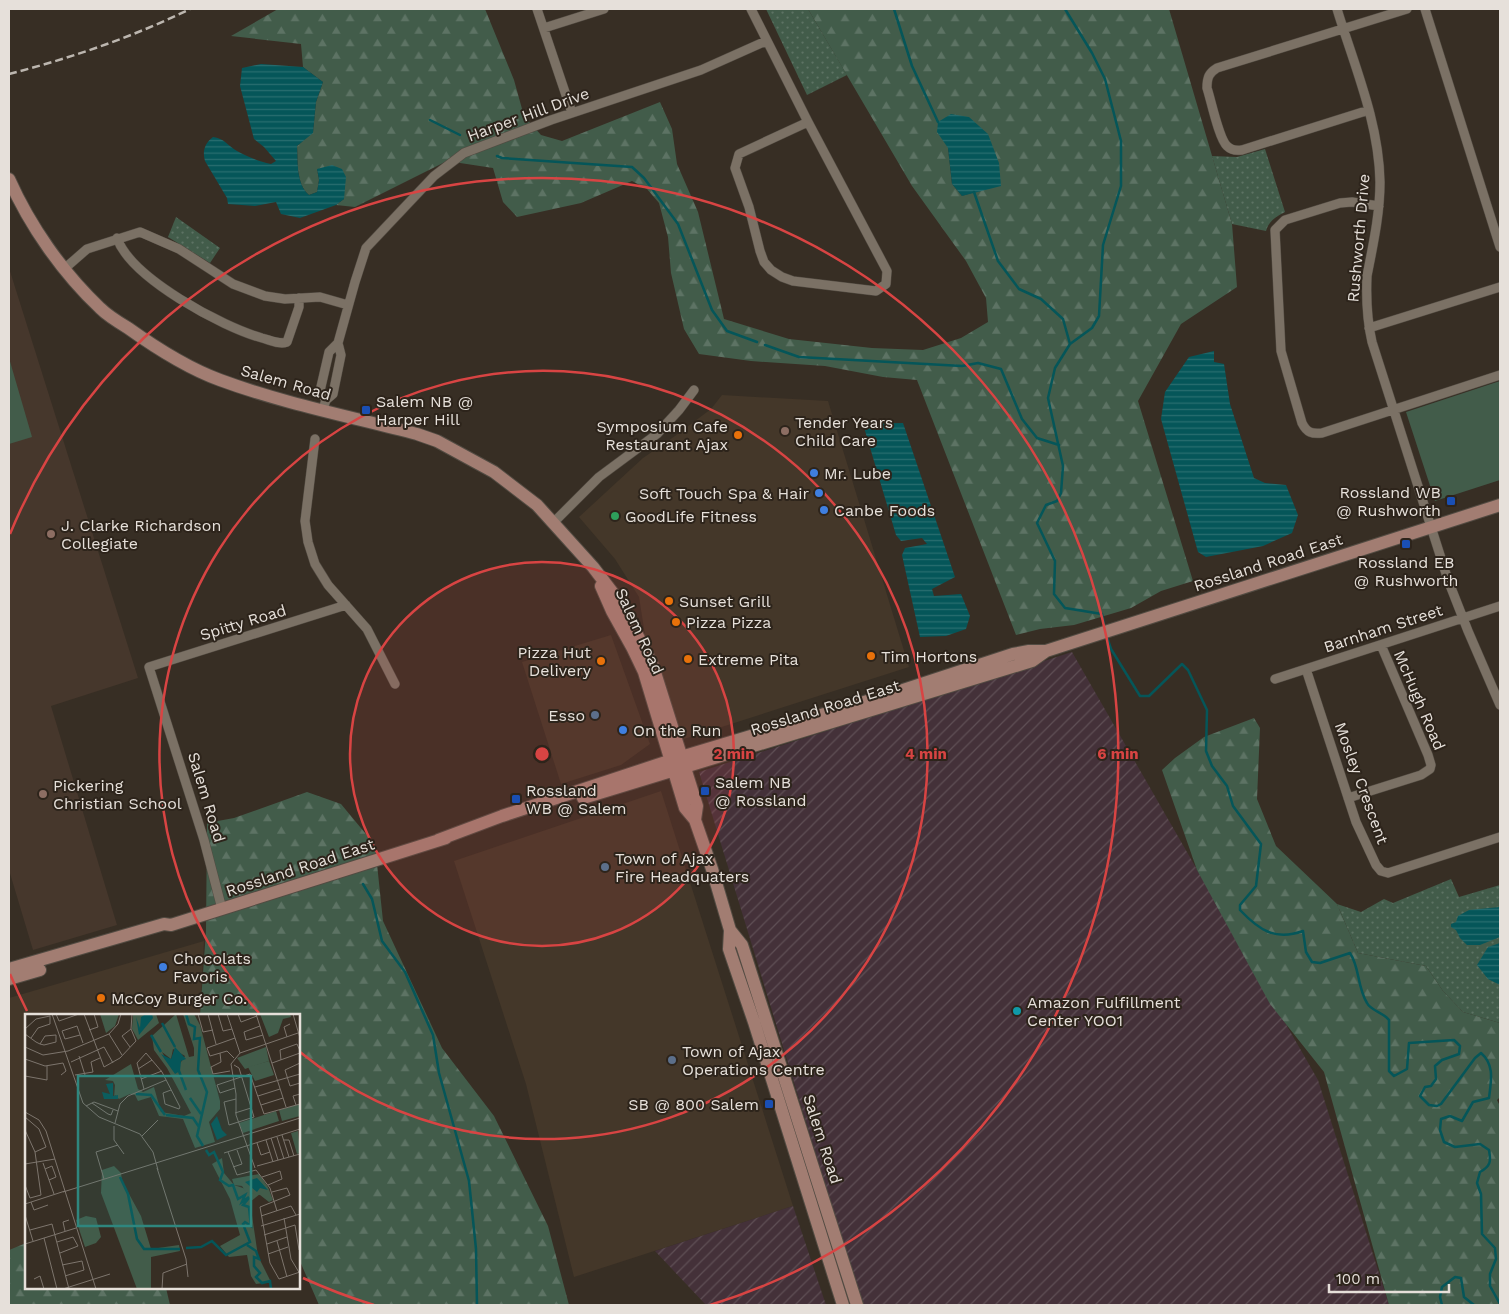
<svg xmlns="http://www.w3.org/2000/svg" width="1509" height="1314" viewBox="0 0 1509 1314" font-family="'Work Sans',sans-serif">
<style>
.built{fill:#443729}
.industrial{fill:url(#industrial-furrows)}
.education{fill:#46372c}
.grass{fill:#425c4a}
.forest{fill:url(#forest-firs);fill-rule:evenodd}
.park{fill:url(#park-dots)}
.water{fill:url(#water-rules)}
.lines{fill:none;stroke-linecap:round;stroke-linejoin:round}
.stream{stroke:#055659;stroke-width:2.5}
.street-casing{stroke:#524b42;stroke-width:10}
.secondary-casing{stroke:#524b42;stroke-width:14}
.street{stroke:#7b7165;stroke-width:9}
.secondary{stroke:#a27d72;stroke-width:12}
.rail{stroke:#bcb6af;stroke-width:2.5;stroke-dasharray:8 4;stroke-linecap:butt}
.ring{fill:none;stroke:#d84443;stroke-width:2.5}
.transit-dot{fill:#1a4fb4;stroke:#2d241b;stroke-width:2}
.education-dot{fill:#8d6e63;stroke:#2d241b;stroke-width:2}
.food-dot{fill:#e8710a;stroke:#2d241b;stroke-width:2}
.shop-dot{fill:#3f7fe0;stroke:#2d241b;stroke-width:2}
.leisure-dot{fill:#2e9e5b;stroke:#2d241b;stroke-width:2}
.service-dot{fill:#5c6f8a;stroke:#2d241b;stroke-width:2}
.culture-dot{fill:#0f9aa8;stroke:#2d241b;stroke-width:2}
.labels{text-anchor:middle;stroke-width:4;stroke-linejoin:round;paint-order:stroke}
.street-label{font-size:16px;fill:#e6e0da;stroke:#2d241b}
.poi-label{font-size:16px;fill:#e6e0da;stroke:#2d241b;text-anchor:start}
.inset-river{fill:none;stroke:#055659;stroke-width:2.5}
.inset-road{fill:none;stroke:#7d756d;stroke-width:1}
.view{fill:#2f867e;fill-opacity:0.15;stroke:#2f867e;stroke-width:2.5}
.inset-edge{fill:none;stroke:#e6e0da;stroke-width:2.5}
.centre{fill:#d84443;stroke:#2d241b;stroke-width:2.5}
.ring-label{font-size:15px;text-anchor:middle;font-weight:bold;fill:#d84443;stroke:#2d241b;stroke-width:4;stroke-linejoin:round;paint-order:stroke}
</style>
<defs>
<pattern id="industrial-furrows" width="10" height="10" patternUnits="userSpaceOnUse" patternTransform="scale(1.25)"><rect width="10" height="10" fill="#443139"/><path d="M-1 1l2-2M0 10L10 0M9 11l2-2" fill="none" stroke="#5f4f55"/></pattern>
<pattern id="forest-firs" width="22" height="20" patternUnits="userSpaceOnUse" patternTransform="scale(1.25)"><rect width="22" height="20" fill="#425c4a"/><path d="M5 1l3.5 6h-7zM16 11l3.5 6h-7z" fill="#5d7364"/></pattern>
<pattern id="park-dots" width="8" height="8" patternUnits="userSpaceOnUse" patternTransform="scale(1.25)"><rect width="8" height="8" fill="#425c4a"/><path d="M2 2h.1M6 6h.1" fill="none" stroke="#5d7364" stroke-width="1.8" stroke-linecap="round"/></pattern>
<pattern id="water-rules" width="6" height="5" patternUnits="userSpaceOnUse" patternTransform="scale(1.25)"><rect width="6" height="5" fill="#055659"/><path d="M0 2.5h6" fill="none" stroke="#296e70"/></pattern>
</defs>
<rect width="100%" height="100%" fill="#372e24"/>
<!-- built -->
<path class="built" d="M722,395L828,401L909,667L684,739L670,706L645,635L639,597L615,559L579,517L643,458L675,436L711,409Z
M611,635L650,744L621,765L561,784L522,662Z
M661,791L793,1206L574,1277L526,1084L454,861Z
M204,941L200,1015H26V1243L9,1250V998Z"/>
<!-- industrial -->
<path class="industrial" d="M1072,652L1318,1080L1389,1305H862L699,772Z
M793,1206L826,1305H706L655,1251Z"/>
<!-- education -->
<path class="education" d="M9,268L138,678L51,706L117,925L33,950L9,870Z"/>
<!-- grass -->
<path class="grass" d="M9,358L32,437L9,444Z
M1500,381V480L1435,501L1406,412Z"/>
<!-- forest -->
<path class="forest" d="M278,9H485L514,80L524,116L541,135L562,141L660,102L672,129L677,164L698,212L724,319L789,339L872,348L923,350L961,338L988,322L986,298L966,261L912,186L808,9H1169L1232,224L1237,287L1181,324L1138,401L1193,581L1161,591L1131,608L1074,625L1040,629L1016,635L917,380L883,377L825,366L751,361L699,354L684,329L671,273L668,237L659,203L647,189L632,181L581,203L517,217L503,202L493,168L447,161L355,207L336,205L344,199L317,169L319,180L317,192L309,195C296,184 298,161 297,146L313,132L316,102L323,82L303,67L301,44L231,36ZM948,148L974,192L962,196L952,184Z
M1254,718L1260,728L1257,799L1276,846L1337,904L1358,953L1426,966L1443,991L1463,1012L1500,1023V1097L1497,1100L1500,1106V1305H1389L1324,1072L1270,1004L1197,870L1162,770L1175,758L1204,737Z
M307,792L341,804L375,845L383,921L442,1048L494,1116L548,1226L569,1305H319L299,1259V1015H200L206,931L207,823L234,818Z
M26,1243V1288H166L170,1305H9V1250Z"/>
<!-- park -->
<path class="park" d="M766,9H808L847,75L807,95Z
M1265,149L1285,212C1275,217 1269,221 1266,231L1232,224L1212,156L1237,157Z
M176,217L220,248L210,263L168,237Z
M1451,879L1459,897L1500,885V1023L1463,1012L1443,991L1426,966L1358,953L1337,904L1361,912L1384,899L1393,903Z"/>
<!-- water -->
<path class="water" d="M261,64L303,67L323,82L316,102L313,133L297,146C298,161 296,184 309,195L317,192L319,180L317,169L332,165L342,169L346,177L344,199L336,205L300,218L281,214L276,202L255,206L228,204L227,198L205,161C202,151 205,143 213,137C224,138 228,146 237,151C248,157 258,161 271,164L276,161L264,147L254,139L240,86L242,68Z
M951,114L969,117L988,134L999,163L1001,186L962,196L952,184L948,148L937,132L938,122Z
M1214,351V362L1224,364L1230,404L1254,478L1265,483L1286,485L1298,515L1292,533L1263,546L1206,557L1198,552L1161,419L1165,392L1189,357Z
M903,423L955,577L932,589L934,596L961,594L970,616L966,629L946,636L920,637L902,555L905,548L927,544L922,538L901,541L896,535L863,424Z
M1500,907V937L1480,945H1467L1460,938L1456,930L1451,927V924L1456,922L1458,916L1469,910Z
M1500,943V985L1488,979L1477,965L1488,947Z"/>
<g class="lines">
<!-- stream -->
<path class="stream" d="M894,9L912,66L938,122
M1065,9L1092,53L1105,79L1121,141V186L1103,245L1099,316L1092,328L1070,344L1055,368L1048,398L1063,466L1061,493L1057,501L1046,505L1037,523L1055,561L1054,594L1065,608L1102,614L1105,629
M430,120L460,135
M497,156L502,158L632,167L644,178L678,224L712,310L727,331L757,342
M974,192L998,261L1019,289L1041,299L1063,319L1070,344
M765,345L799,357L962,366L978,363L1001,369L1022,419L1037,438L1059,445
M1107,637L1111,649L1140,696H1149L1182,664L1188,670L1207,710L1206,751L1212,766L1227,786L1233,806L1261,844L1256,886L1240,905V910C1259,930 1275,941 1303,931L1306,952L1312,962L1320,963L1350,953C1360,968 1357,987 1367,1003C1371,1011 1383,1012 1389,1020V1071L1394,1076L1407,1069L1409,1043L1454,1040L1460,1046L1459,1054L1442,1060L1435,1066L1436,1079L1431,1086L1425,1087L1420,1096L1429,1105L1437,1106L1441,1104L1475,1058L1481,1053C1495,1065 1491,1081 1489,1098L1473,1102L1462,1121L1450,1116L1441,1119L1440,1130L1444,1142L1455,1147L1480,1144L1489,1150C1491,1161 1491,1166 1480,1172L1477,1183L1481,1194L1482,1234L1495,1248L1496,1259L1490,1274V1286L1500,1304
M363,884L372,899L382,941L405,972L433,1035L439,1073L469,1181L476,1249L477,1305
M1442,1305L1440,1297L1442,1287L1455,1277L1461,1278L1464,1297L1474,1305"/>
<!-- street casing -->
<g class="street-casing">
<path id="street" d="M537,9L572,113
M751,9L808,122L887,271L886,284L876,291L793,281L782,277L771,270L764,262L760,251L749,207L735,168L739,154L808,122
M1337,9C1354,65 1379,122 1380,182C1380,214 1373,245 1367,276C1366,299 1367,320 1372,342L1448,580L1468,631L1500,705
M1425,9L1500,247
M544,28L604,9
M1369,110L1242,150C1236,151 1231,150 1227,146C1219,139 1211,100 1207,88C1207,77 1209,73 1217,68L1407,9
M1379,206L1352,202L1340,203L1285,220L1275,230L1281,351L1302,423C1307,433 1312,434 1322,433L1500,375
M117,238C131,278 222,327 262,338C270,340 280,345 287,342L299,307V298
M64,269L87,249L140,232L179,249L233,284L265,296L285,299L320,297L348,305
M1369,328L1500,287
M326,400L320,391L329,352L338,343L355,282L366,248L434,176L464,153L551,120L701,70L766,41
M324,406L326,400L333,394L341,355L338,343
M315,439L305,521L308,542L315,564L328,585L367,629L395,684
M554,522L599,477L657,434L679,410L694,390
M1306,669L1356,822L1376,865L1381,871L1388,873L1500,837
M1275,679L1500,606
M1348,798L1421,775L1430,769L1431,765L1428,755L1381,645
M222,909L204,840L149,667L346,605"/>
</g>
<!-- secondary casing -->
<g class="secondary-casing">
<path id="secondary" d="M9,179C30,226 62,272 100,308C108,316 118,322 128,328C156,348 187,368 220,380C282,403 352,417 417,434L437,441L494,472L537,505L593,567L622,605L653,666L697,806L695,820
M601,586L612,611L632,647L644,672L685,808L695,820L712,869L730,930L729,949L754,1022L843,1305
M583,798L1032,661L1046,651
M438,840L502,816L681,757L894,693L1013,654L1029,651H1046L1500,505
M730,930L742,945L857,1305
M9,969L164,924L171,925L446,838
M9,979L40,970"/>
</g>
<!-- street -->
<use href="#street" class="street"/>
<!-- secondary -->
<use href="#secondary" class="secondary"/>
<!-- rail -->
<path class="rail" d="M9,74C71,58 133,37 190,9"/>
</g>
<!-- distance rings -->
<circle cx="542" cy="754" r="192" fill="#d84443" fill-opacity=".12"/>
<g class="ring">
<circle cx="542" cy="754" r="192"/>
<path d="M259 1013A384 384 0 1 1 300 1052"/>
<path d="M374 1305A576 576 0 0 1 303 1278M27 1011A576 576 0 0 1 10 974M10 534A576 576 0 1 1 710 1305"/>
</g>
<!-- markers -->
<g class="transit-dot">
<rect x="361" y="405" width="10" height="10" rx="2.5"/>
<rect x="1446" y="496" width="10" height="10" rx="2.5"/>
<rect x="1401" y="539" width="10" height="10" rx="2.5"/>
<rect x="700" y="786" width="10" height="10" rx="2.5"/>
<rect x="511" y="794" width="10" height="10" rx="2.5"/>
<rect x="764" y="1099" width="10" height="10" rx="2.5"/>
</g>
<g class="education-dot">
<circle cx="785" cy="431" r="5"/>
<circle cx="51" cy="534" r="5"/>
<circle cx="43" cy="794" r="5"/>
</g>
<g class="food-dot">
<circle cx="738" cy="435" r="5"/>
<circle cx="669" cy="601" r="5"/>
<circle cx="676" cy="622" r="5"/>
<circle cx="871" cy="656" r="5"/>
<circle cx="688" cy="659" r="5"/>
<circle cx="601" cy="661" r="5"/>
<circle cx="101" cy="998" r="5"/>
</g>
<g class="shop-dot">
<circle cx="814" cy="473" r="5"/>
<circle cx="819" cy="493" r="5"/>
<circle cx="824" cy="510" r="5"/>
<circle cx="623" cy="730" r="5"/>
<circle cx="163" cy="967" r="5"/>
</g>
<circle class="leisure-dot" cx="615" cy="516" r="5"/>
<g class="service-dot">
<circle cx="595" cy="715" r="5"/>
<circle cx="605" cy="867" r="5"/>
<circle cx="672" cy="1060" r="5"/>
</g>
<circle class="culture-dot" cx="1017" cy="1011" r="5"/>
<g class="labels">
<!-- street labels -->
<g class="street-label">
<text transform="translate(528 114) rotate(-20)" y="6">Harper Hill Drive</text>
<text transform="translate(1358 238) rotate(-85)" y="6">Rushworth Drive</text>
<text transform="translate(286 382) rotate(16)" y="6">Salem Road</text>
<text transform="translate(1268 562) rotate(-18)" y="6">Rossland Road East</text>
<text transform="translate(243 622) rotate(-17)" y="6">Spitty Road</text>
<text transform="translate(1383 628) rotate(-18)" y="6">Barnham Street</text>
<text transform="translate(640 631) rotate(65)" y="6">Salem Road</text>
<text transform="translate(1420 700) rotate(67)" y="6">McHugh Road</text>
<text transform="translate(825 707) rotate(-17)" y="6">Rossland Road East</text>
<text transform="translate(1362 783) rotate(70)" y="6">Mosley Crescent</text>
<text transform="translate(207 797) rotate(73)" y="6">Salem Road</text>
<text transform="translate(300 867) rotate(-18)" y="6">Rossland Road East</text>
<text transform="translate(823 1139) rotate(72)" y="6">Salem Road</text>
</g>
<!-- poi labels -->
<g class="poi-label">
<text x="376" y="407">Salem NB @<tspan x="376" dy="18">Harper Hill</tspan></text>
<text x="795" y="428">Tender Years<tspan x="795" dy="18">Child Care</tspan></text>
<text x="728" y="432" text-anchor="end">Symposium Cafe<tspan x="728" dy="18">Restaurant Ajax</tspan></text>
<text x="824" y="479">Mr. Lube</text>
<text x="1441" y="498" text-anchor="end">Rossland WB<tspan x="1441" dy="18">@ Rushworth</tspan></text>
<text x="809" y="499" text-anchor="end">Soft Touch Spa &amp; Hair</text>
<text x="834" y="516">Canbe Foods</text>
<text x="625" y="522">GoodLife Fitness</text>
<text x="61" y="531">J. Clarke Richardson<tspan x="61" dy="18">Collegiate</tspan></text>
<text x="1406" y="568" text-anchor="middle">Rossland EB<tspan x="1406" dy="18">@ Rushworth</tspan></text>
<text x="679" y="607">Sunset Grill</text>
<text x="686" y="628">Pizza Pizza</text>
<text x="591" y="658" text-anchor="end">Pizza Hut<tspan x="591" dy="18">Delivery</tspan></text>
<text x="881" y="662">Tim Hortons</text>
<text x="698" y="665">Extreme Pita</text>
<text x="585" y="721" text-anchor="end">Esso</text>
<text x="633" y="736">On the Run</text>
<text x="715" y="788">Salem NB<tspan x="715" dy="18">@ Rossland</tspan></text>
<text x="53" y="791">Pickering<tspan x="53" dy="18">Christian School</tspan></text>
<text x="526" y="796">Rossland<tspan x="526" dy="18">WB @ Salem</tspan></text>
<text x="615" y="864">Town of Ajax<tspan x="615" dy="18">Fire Headquaters</tspan></text>
<text x="173" y="964">Chocolats<tspan x="173" dy="18">Favoris</tspan></text>
<text x="111" y="1004">McCoy Burger Co.</text>
<text x="1027" y="1008">Amazon Fulfillment<tspan x="1027" dy="18">Center YOO1</tspan></text>
<text x="682" y="1057">Town of Ajax<tspan x="682" dy="18">Operations Centre</tspan></text>
<text x="759" y="1110" text-anchor="end">SB @ 800 Salem</text>
</g>
</g>
<!-- overview -->
<g transform="translate(25 1014)">
<rect width="275" height="275" fill="#372e24"/>
<path d="M241,33L244,47L220,55L212,44ZM275,90V102L257,107L254,96ZM251,97L254,107L218,119L214,109Z" fill="#425c4a"/>
<path d="M151,0L164,43L169,42V34L158,0H169L175,11L195,87V95L184,108L190,128L170,134L158,105L134,102L126,83L113,87L110,81L105,80L94,85L90,81L89,84L90,71L88,67L80,66L106,50L113,75L118,78L129,73L136,98L159,102L166,99L142,54L129,36L127,22ZM148,35L160,42L154,51L142,47L137,38L146,45ZM235,0H265L266,3L258,5L253,19L244,23ZM197,144L199,159L209,171L235,180L225,188L233,242L246,268L231,270L226,262L222,241L204,243L195,232L215,221L205,185L187,150ZM89,152L96,159L97,167L116,202L126,235L154,231L155,237L126,243V275H112L76,179L77,156ZM61,202L71,204L76,223L71,229L60,233L51,206Z" fill="#425c4a" fill-rule="evenodd"/>
<path d="M75,0H94L90,12L81,19ZM131,0L134,9L113,26L107,15L108,1ZM244,47L249,61L230,67L223,53ZM273,117L275,139L272,140L266,119ZM234,160L243,173L248,186L244,188L235,181L221,178L217,172L209,171L207,165Z" fill="#425c4a"/>
<path d="M121,0H127L128,4L114,21L111,3L115,14L116,3ZM150,33L161,45L156,47L155,57L150,60L136,40L146,45ZM88,69V82L93,81V85H79L77,78L85,80L81,70ZM192,102L197,116L202,121L192,126L186,110ZM232,164L233,165L243,176L235,174L232,178L220,168Z" fill="#055659"/>
<path class="inset-river" d="M161,0L164,10L170,13L169,25L175,24L173,56L182,78L172,122L178,132M137,9L150,33M126,21L136,38M154,57L161,76M111,80L126,81L140,101M165,84L176,100M141,101L168,104L174,113M181,136L184,141L189,138L198,158L195,166L204,172L208,171L213,185L220,181L217,188L224,183M95,163L103,180L112,225L119,235H155M222,231L231,237L234,245L229,243V252L235,259L231,263L237,269L245,267L246,275M161,234L176,233L187,227L201,241L225,228L218,210L220,208L226,212L224,193L218,191L224,184"/>
<path class="inset-road" d="M27,0L58,89L74,103L115,120L128,138L133,156M31,0L34,7L54,0M59,0L79,53L95,44L111,27L106,15L107,0M173,0L178,18L188,16M183,0L191,30M193,0L198,17L207,15M202,0L215,39M213,0L216,8L232,2M231,0L261,93M268,0L275,24M235,12L219,18L221,26L238,21M0,15L11,5L25,2V10L13,14L6,24M64,16L73,13L69,0M0,20L11,28L15,30L19,31L31,28V21L20,22L15,30M84,20L97,41M55,21L40,25L37,17L52,12L58,29M262,23L259,13L265,10M0,33L18,41L43,37L84,20L93,10L96,0M105,33L97,22L106,15M195,39L196,48L186,53L188,60L205,57M54,42L60,61M209,44L202,37L185,42L182,34L210,24M0,45L20,52L38,49L41,57L36,61M256,46L255,36L272,30L275,37M46,48L79,33L88,49M247,49L275,39M275,49L260,56L265,72L275,69M209,51L214,54L229,103L204,111L199,88L211,85M113,55L127,46M50,61L68,58L66,48L75,44M0,62L22,66V52M116,65L137,57M230,73L275,60M210,74L195,79L192,71L225,60L239,100L275,90M119,75L112,49L121,39L137,58L155,93L154,95L140,90L138,79L146,76M233,82L255,75M67,89L83,100L86,101L88,96M236,91L258,84M271,91L268,82L275,80M61,92L69,88L93,97M0,98L14,106L21,117L71,275M210,99L226,94M0,103L14,115L21,133L10,138M90,109L95,90L103,82L141,66M89,112V126L99,140M0,116L10,138L16,181L5,184L0,171M257,121L264,143M117,122L133,106M252,123L259,145M246,124L253,146M241,126L248,148M259,126H264L269,142M232,129L236,141L245,138M203,138L212,161L231,156M199,139L275,115M18,149L29,180M0,150L30,145M232,152L275,140M208,153L217,150L212,136M132,154L161,245L163,263M230,154L211,101V80L206,50L215,39L273,19M20,155L27,152L31,163L24,166M231,156L245,174L252,197M237,163L255,157L257,165L243,171M79,165L71,138L93,131M38,178L275,104M247,178L262,174L265,181L235,193L245,249L254,265L275,258M6,188L9,196L23,191M0,190L40,177M0,201L8,227M236,202L266,192L271,201M259,204L266,245L275,260M236,212L275,200M5,216L27,210L44,275M40,217L38,208L44,206M239,221L270,211L274,236M19,224L32,275M252,227L262,263M32,228L48,223L53,232L35,239M0,230L51,214M242,230L262,223M243,240L263,233M37,251L57,247L59,256L40,262M9,265L15,262L19,275M38,275L85,260M137,275L138,259L162,250"/>
<path class="view" d="M53,62H226V212H53Z"/>
<rect width="275" height="275" class="inset-edge"/>
</g>
<circle cx="542" cy="754" r="8" class="centre"/>
<g class="ring-label">
<text x="734" y="759">2 min</text>
<text x="926" y="759">4 min</text>
<text x="1118" y="759">6 min</text>
</g>
<!-- border -->
<rect width="1509" height="1314" fill="none" stroke="#e6e0da" stroke-width="20"/>
<!-- scale -->
<path d="M1329 1284v8h120v-8" fill="none" stroke="#e6e0da" stroke-width="2.5"/>
<text x="1336" y="1284" font-size="15" fill="#e6e0da" stroke="#2d241b" stroke-width="4" paint-order="stroke">100 m</text>
</svg>
